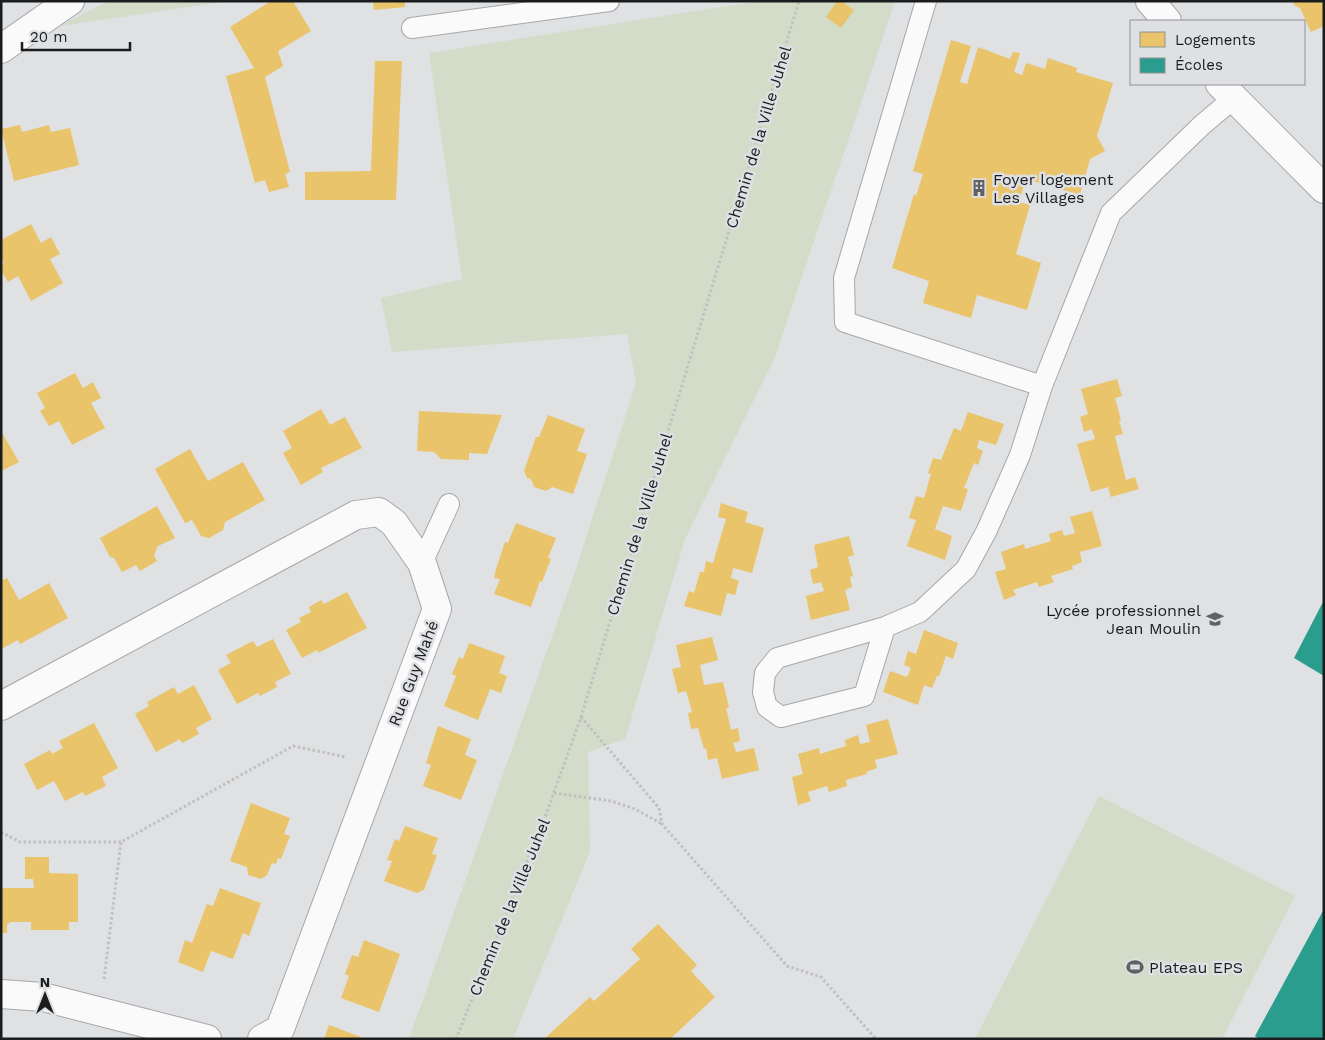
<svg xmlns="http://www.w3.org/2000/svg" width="1325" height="1040" viewBox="0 0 1325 1040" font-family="'Work Sans',sans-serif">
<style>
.green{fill:#d2dcc8}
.homes{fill:#e9c46a}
.schools{fill:#2a9d8f}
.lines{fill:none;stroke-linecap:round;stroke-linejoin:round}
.service-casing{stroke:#a6a7a9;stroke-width:22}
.minor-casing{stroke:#a6a7a9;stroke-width:30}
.path{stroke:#c0c0c1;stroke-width:3;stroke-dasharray:2.5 2.5;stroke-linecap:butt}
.service{stroke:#fafafb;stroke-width:20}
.minor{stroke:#fafafb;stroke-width:28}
.labels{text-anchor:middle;stroke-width:5;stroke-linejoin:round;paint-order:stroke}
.street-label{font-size:16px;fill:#1b1c1d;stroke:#dee0e4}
.poi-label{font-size:16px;fill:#1b1c1d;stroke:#dee0e4;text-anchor:start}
</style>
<rect width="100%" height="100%" fill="#dfe1e3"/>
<!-- green -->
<path class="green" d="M108,1H229L60,26Z
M759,1H895L775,357L685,539L625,739L588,752L590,851L513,1039H409L575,572L636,383L627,334L392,352L381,298L462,279L429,53Z
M1099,796L1295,896L1222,1039H975Z"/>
<!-- homes -->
<path class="homes" d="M271,1H293L311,31L278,51L283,66L265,77L290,172L285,174L289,187L269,192L265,180L255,183L226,76L254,68L230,27Z
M373,1H405V7L374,10Z
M837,1H841L854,10L841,28L826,17Z
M1292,1H1324V26L1311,32L1300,8L1295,6Z
M951,40L971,46L960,82L967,84L978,47L1010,59L1013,52L1020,53L1014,72L1022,75L1026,63L1045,69L1048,58L1077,68L1076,72L1113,83L1097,136L1105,151L1090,159L1080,195L1026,179L1019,202L1030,205L1016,254L1041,263L1027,310L977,295L971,318L923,303L929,281L892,268L914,194L916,196L923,174L913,171Z
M375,61H402L396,200H305V172L371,171Z
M20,125L22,132L49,125L51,132L70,128L79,165L14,181L1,129Z
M31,224L41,243L51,237L60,254L50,259L63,283L31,301L18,276L8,282L1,270V265L4,263L1,258V240Z
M75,373L83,388L93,382L101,398L91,403L105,428L72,445L59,421L49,426L40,411L45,408L37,393Z
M1117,379L1122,396L1115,398L1121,420L1119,421L1123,434L1115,436L1126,480L1135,477L1139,489L1111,497L1108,487L1091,492L1077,444L1095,439L1092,429L1084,432L1080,417L1088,414L1081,389Z
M321,409L330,425L345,417L362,448L321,468L323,472L301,485L283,453L292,448L283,431Z
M419,411L502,415L487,454L469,453V460L441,459L434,452L417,451Z
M968,412L1004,424L996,445L979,440L977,448L983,451L978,465L974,463L964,488L968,489L961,511L943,506L935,529L952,536L945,560L907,546L916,520L909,518L916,496L924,498L931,474L928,473L933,458L941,460L954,428L961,431Z
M548,415L585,429L577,451L587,454L573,494L552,487L546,491L534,487L531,479L527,478L524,471L536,437H539Z
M1,431L19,462L1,471Z
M190,449L208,481L243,462L265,500L225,522L223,530L209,538L201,536L192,520L185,523L155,469Z
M721,503L748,512L745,522L764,528L752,573L733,568L731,578L739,581L735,595L727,593L721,616L684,606L689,591L694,593L700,572H704L706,561L713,563L726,519L718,517Z
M157,506L175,538L158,546L154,555L157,561L140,571L136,565L122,572L114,558L110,557L100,538Z
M1092,511L1102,546L1080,552L1082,562L1072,566L1073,569L1051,576L1054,582L1039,587L1037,582L1013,590L1016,595L1004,600L995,572L1006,569L1001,552L1024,544L1025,549L1051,541L1049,534L1062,530L1064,536L1075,533L1070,517Z
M516,523L556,538L548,558L551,559L542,582L540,581L531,607L494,594L500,579L494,578L496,569L505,542L508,543Z
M849,536L854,555L848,557L853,576L850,577L852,587L845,590L850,610L811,620L806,596L824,591L821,582L813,584L810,570L818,567L814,545Z
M7,578L19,600L49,583L68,618L20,644L18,640L1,649V581Z
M347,592L367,628L318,653L317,650L302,658L286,630L301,622L299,618L311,612L309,607L321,600L324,604Z
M924,630L958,643L953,659L946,656L939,676H937L932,688L924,685L918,705L883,692L890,671L907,677L911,668L904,665L908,651L916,654Z
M712,637L718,660L700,665L704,685L723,682L729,708H726L731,730L738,728L740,741L733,743L736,752L754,748L759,770L722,779L717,758L708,760L706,748L704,749L698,728L691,729L688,713L692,712L686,691L678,693L672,669L681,667L676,645Z
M273,639L291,674L275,682L277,687L260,696L258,693L237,704L218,670L231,663L226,655L253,641L257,647Z
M469,643L505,656L499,673L507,676L501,693L490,689L478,720L444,706L456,676L452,674L459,657L463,659Z
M194,685L212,719L196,728L199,734L182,743L180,739L156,752L135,714L149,706L147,702L174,687L178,694Z
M888,719L898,754L875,760L877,768L866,772L867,774L846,780L847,786L829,792L827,786L808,792L811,801L798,805L792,777L803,774L798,754L819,748L820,754L846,746L845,740L858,735L860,744L870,742L866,725Z
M94,723L118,768L102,777L106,786L85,796L83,792L65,801L54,781L37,790L24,764L50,750L52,754L63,748L59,741Z
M438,726L471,739L465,755L477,760L461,800L423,786L431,765L426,763Z
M251,803L290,818L284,834L290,836L281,859L278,858L276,864L272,863L267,875L261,879L248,875L247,867L230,861Z
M405,826L438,838L432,854L437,855L424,890L417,893L384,881L392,861L387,860L395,839L399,841Z
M25,857H49V873L78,874V922H69V930H31V922H10L7,925V933H1V888H34L33,879H25Z
M220,888L261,903L249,936L243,933L233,959L211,951L203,972L178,962L185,940L192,943L207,904L213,906Z
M658,924L697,965L691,971L715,997L670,1039H544L590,997L594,1001L640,959L631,949Z
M364,940L400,954L379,1012L341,998L349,976L345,974L352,955L358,957Z
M329,1025L361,1037V1039H324Z"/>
<!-- schools -->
<path class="schools" d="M1324,600V676L1294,658Z
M1324,909V1039H1259L1255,1036Z"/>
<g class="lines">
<!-- service casing -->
<g class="service-casing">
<path id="service" d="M412,28L609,1
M1042,386L1111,213L1202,125L1234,98
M422,563L449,504
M885,627L864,696L781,717L767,707L763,692L765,673L777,658L885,627L920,612L966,569L987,530L1020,455L1042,386L845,322L844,278L926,1"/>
</g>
<!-- minor casing -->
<g class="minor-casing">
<path id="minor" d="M1150,1L1167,21
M1,49L70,1
M1220,84L1324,189
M1,706L356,515L379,512L394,523L422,563L437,609L280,1029L262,1039
M1,994L43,997L207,1039"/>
</g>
<!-- path -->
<path class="path" d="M581,717L659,808L662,824L787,966L821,977L876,1039
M554,793L611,801L635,809L662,824
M1,832L20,842H121
M104,979L121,842L293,746L346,757
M456,1039L548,809L581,717L799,1"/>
<!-- service -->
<use href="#service" class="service"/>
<!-- minor -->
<use href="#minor" class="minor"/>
</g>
<!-- icons -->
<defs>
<g id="building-bare" transform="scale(1.35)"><path d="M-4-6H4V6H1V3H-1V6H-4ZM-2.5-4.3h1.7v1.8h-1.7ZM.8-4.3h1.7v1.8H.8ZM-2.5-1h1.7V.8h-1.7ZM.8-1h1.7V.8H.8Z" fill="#606162" stroke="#dee0e4" stroke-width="2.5" paint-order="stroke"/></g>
<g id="school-bare" transform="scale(1.35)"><path d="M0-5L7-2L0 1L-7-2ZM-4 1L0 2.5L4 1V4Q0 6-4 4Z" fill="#606162" stroke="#dee0e4" stroke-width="2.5" paint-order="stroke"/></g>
<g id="stadium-bare" transform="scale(1.35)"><path d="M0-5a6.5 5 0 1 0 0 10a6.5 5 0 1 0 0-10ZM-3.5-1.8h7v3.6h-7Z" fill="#606162" stroke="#dee0e4" stroke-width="2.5" paint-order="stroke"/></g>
</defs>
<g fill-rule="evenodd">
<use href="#building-bare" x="979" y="188"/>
<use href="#school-bare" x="1215" y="619"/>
<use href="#stadium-bare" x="1135" y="967"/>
</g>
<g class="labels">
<!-- street labels -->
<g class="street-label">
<text transform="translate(758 137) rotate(-73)" y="6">Chemin de la Ville Juhel</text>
<text transform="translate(639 524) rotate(-73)" y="6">Chemin de la Ville Juhel</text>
<text transform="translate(413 673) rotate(-69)" y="6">Rue Guy Mahé</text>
<text transform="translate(509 907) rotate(-68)" y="6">Chemin de la Ville Juhel</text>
</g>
<!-- poi labels -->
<g class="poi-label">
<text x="993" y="185">Foyer logement<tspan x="993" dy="18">Les Villages</tspan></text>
<text x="1201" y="616" text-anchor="end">Lycée professionnel<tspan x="1201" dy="18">Jean Moulin</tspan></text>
<text x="1149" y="973">Plateau EPS</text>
</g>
</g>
<!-- border -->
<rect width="1325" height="1040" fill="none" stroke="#1b1c1d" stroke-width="5"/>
<!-- legend -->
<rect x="1130" y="20" width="175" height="65" fill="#dee0e4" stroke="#909294"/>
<rect x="1140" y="32" width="25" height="15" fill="#e9c46a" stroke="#909294"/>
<text x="1175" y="45" font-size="15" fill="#1b1c1d">Logements</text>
<rect x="1140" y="58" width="25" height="15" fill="#2a9d8f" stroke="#909294"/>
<text x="1175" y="70" font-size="15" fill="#1b1c1d">Écoles</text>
<!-- north arrow -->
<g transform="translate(45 995)" stroke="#dee0e4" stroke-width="4" paint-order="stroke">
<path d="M0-4L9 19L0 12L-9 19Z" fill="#1b1c1d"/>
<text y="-8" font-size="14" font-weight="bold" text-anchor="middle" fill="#1b1c1d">N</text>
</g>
<!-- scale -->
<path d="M22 42v8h108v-8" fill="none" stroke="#1b1c1d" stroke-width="2.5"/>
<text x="30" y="42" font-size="15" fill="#1b1c1d" stroke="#dee0e4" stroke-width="4" paint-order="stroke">20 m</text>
</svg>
